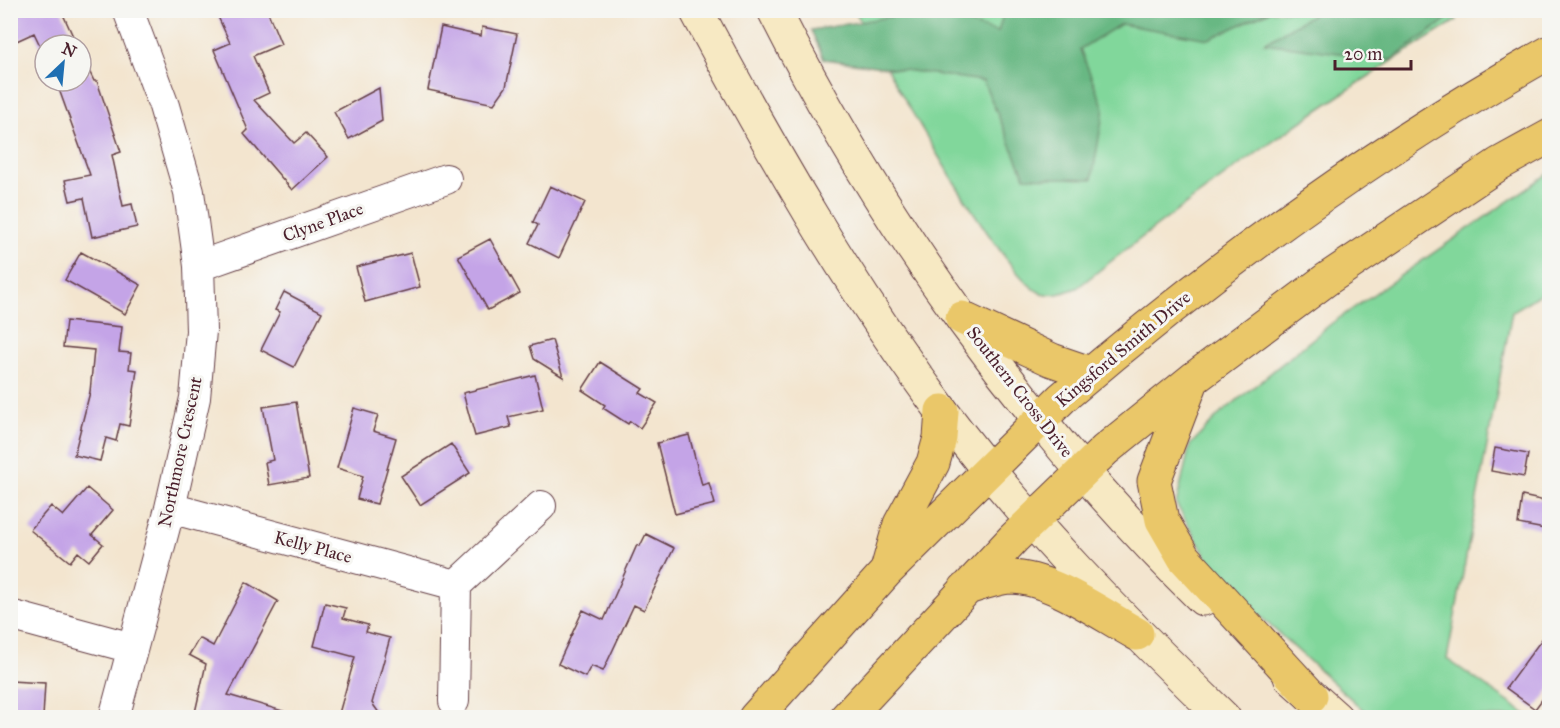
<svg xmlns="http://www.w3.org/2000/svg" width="1560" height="728" viewBox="0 0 1560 728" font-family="'IM FELL Great Primer',serif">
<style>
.green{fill:#81d79b;stroke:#667b63;stroke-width:1.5}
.forest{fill:#68b883;stroke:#596c57;stroke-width:1.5}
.building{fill:#c4a4e7}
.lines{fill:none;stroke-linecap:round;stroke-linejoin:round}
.street-casing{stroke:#633d44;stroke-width:32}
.secondary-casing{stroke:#633d44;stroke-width:35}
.primary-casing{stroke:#633d44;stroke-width:35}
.street{stroke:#fff;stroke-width:30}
.secondary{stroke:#f7e9c3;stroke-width:33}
.primary{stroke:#eac769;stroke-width:33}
.labels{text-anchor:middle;stroke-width:6;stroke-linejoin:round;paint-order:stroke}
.street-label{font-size:18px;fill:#4a1f2b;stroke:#f6f6f2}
</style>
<rect width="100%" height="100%" fill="#f6f6f2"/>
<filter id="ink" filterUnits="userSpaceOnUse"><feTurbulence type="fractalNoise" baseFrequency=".0167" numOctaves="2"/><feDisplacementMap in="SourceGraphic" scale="12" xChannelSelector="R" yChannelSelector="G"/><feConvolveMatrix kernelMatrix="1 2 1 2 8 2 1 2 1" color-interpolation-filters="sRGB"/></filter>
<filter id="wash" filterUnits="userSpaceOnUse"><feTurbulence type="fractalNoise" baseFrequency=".008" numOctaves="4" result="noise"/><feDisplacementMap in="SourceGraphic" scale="24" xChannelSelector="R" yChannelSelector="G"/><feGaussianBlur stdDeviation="1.35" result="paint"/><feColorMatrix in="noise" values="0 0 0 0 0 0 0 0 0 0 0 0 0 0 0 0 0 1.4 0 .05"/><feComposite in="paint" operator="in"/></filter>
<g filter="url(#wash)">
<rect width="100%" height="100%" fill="#f3e5cf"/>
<!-- green -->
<path class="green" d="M855,11H1461L1454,15L1457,20C1324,102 1199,191 1077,288C1065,292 1054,297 1041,293C1003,279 880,57 855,11Z
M1549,173V288L1512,312L1447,659L1530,717H1371L1220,580L1176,504L1190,445L1219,415L1332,323Z"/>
<!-- forest -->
<path class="forest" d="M1320,10H1458V11L1391,60L1264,43Z
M924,11L998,32L1004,11H1270L1209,39L1121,24L1080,49L1104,108L1092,179L1025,177L983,81L824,59L811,30Z"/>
<g id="blocks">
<!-- building -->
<path class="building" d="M10,10H61L77,45H45V56L34,33L10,44Z
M215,10H267L281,44L253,56L269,93L254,100L294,143L306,133L328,157L292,190L244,134L248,130L214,50L230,43Z
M441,27L481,36L482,27L517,34L506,87L494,104L428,90Z
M81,54L94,81H97L121,152L112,155L123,206L132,204L137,227L92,237L84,198L70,201L65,180L90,175L56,81H81Z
M379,88L382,121L349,139L334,112Z
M550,186L585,202L559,258L529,243L538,225L533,222Z
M490,239L520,293L488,310L458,256Z
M81,252L141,285L125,314L65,280Z
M411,253L420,287L365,302L356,267Z
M284,292L322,312L294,367L261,350L280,312L275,310Z
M66,321L122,327L119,352L131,353L129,369L137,370L129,426L120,424L116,441L106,438L100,461L74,455L90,392L94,350L63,347Z
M552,340L563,377L534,359L530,346Z
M600,362L643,389L640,393L657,403L640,428L630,421L628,424L603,408L605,405L582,390Z
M535,375L543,409L508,417L511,427L475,436L463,393Z
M296,402L309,478L269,485L265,462L273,460L263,407Z
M354,408L378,415L373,431L396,438L377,504L357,499L363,476L337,468Z
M689,435L702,485L709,483L715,504L675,514L657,443Z
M451,444L470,473L420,505L401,476Z
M1495,448L1528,454L1524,477L1491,471Z
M87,488L113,510L92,535L103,544L89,561L78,552L70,562L30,530L51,506L63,516Z
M1522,496L1550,502V530L1518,524Z
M646,534L674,548L644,610L634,605L603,671L591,666L585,677L558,664L583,610L604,620L637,545L640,546Z
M246,582L278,601L228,695L286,712L285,717H194L206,664L189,655L199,638L213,646Z
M325,603L346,608L343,618L368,625L366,632L390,638L372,703L382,717H338L355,657L314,646Z
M1550,628V689L1535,709L1506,688Z
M10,681L45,683L43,717H10Z"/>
</g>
</g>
<g filter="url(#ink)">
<use href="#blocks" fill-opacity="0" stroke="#633d44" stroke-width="1.5"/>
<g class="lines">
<!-- street casing -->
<g class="street-casing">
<path id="street" d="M199,266L446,179
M170,508L456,585
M10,615L132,648
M454,701L456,585L541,506
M114,718L170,508L195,398L201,331L199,266L189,192L164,106L128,10"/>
</g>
<!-- secondary casing -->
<g class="secondary-casing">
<path id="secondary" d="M696,10C770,149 848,285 942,411C1024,521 1126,623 1224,718
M774,10C884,228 1029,428 1203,599
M1290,677L1336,718"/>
</g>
<!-- primary casing -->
<g class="primary-casing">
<path id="primary" d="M962,318L1052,360L1090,373
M1192,381L1154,481L1162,520L1184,558L1311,696
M887,570L900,524L933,463L940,438L942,411
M965,589C980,584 995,578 1010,577C1051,577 1102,615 1137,634
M755,718L886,572L1062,398C1214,268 1375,150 1550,52
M846,718L1013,539L1105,450L1193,379L1327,279L1499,164L1550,136"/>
</g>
<!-- street -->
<use href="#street" class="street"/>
<!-- secondary -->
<use href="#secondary" class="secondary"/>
<!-- primary -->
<use href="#primary" class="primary"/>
</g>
</g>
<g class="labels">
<!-- street labels -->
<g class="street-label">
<text transform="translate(323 222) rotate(-20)" y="6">Clyne Place</text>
<text transform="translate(1123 349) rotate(-40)" y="6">Kingsford Smith Drive</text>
<text transform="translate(1020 392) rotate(52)" y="6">Southern Cross Drive</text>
<text transform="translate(180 452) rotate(-78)" y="6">Northmore Crescent</text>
<text transform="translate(313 547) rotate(15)" y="6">Kelly Place</text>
</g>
</g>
<!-- margin -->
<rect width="1560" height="728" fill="none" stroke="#f6f6f2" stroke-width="36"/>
<!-- north arrow -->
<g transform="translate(63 63) rotate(26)"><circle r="28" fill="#f6f6f2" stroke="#b1a0a2" stroke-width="1.5"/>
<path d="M0-4.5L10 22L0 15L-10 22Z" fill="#1f6fb2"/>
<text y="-9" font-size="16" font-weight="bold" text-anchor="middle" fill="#4a1f2b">N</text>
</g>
<!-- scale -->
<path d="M1335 60v9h76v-9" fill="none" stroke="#4a1f2b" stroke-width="3"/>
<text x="1344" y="60" font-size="18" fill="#4a1f2b" stroke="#f6f6f2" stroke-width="4.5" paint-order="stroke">20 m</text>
</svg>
